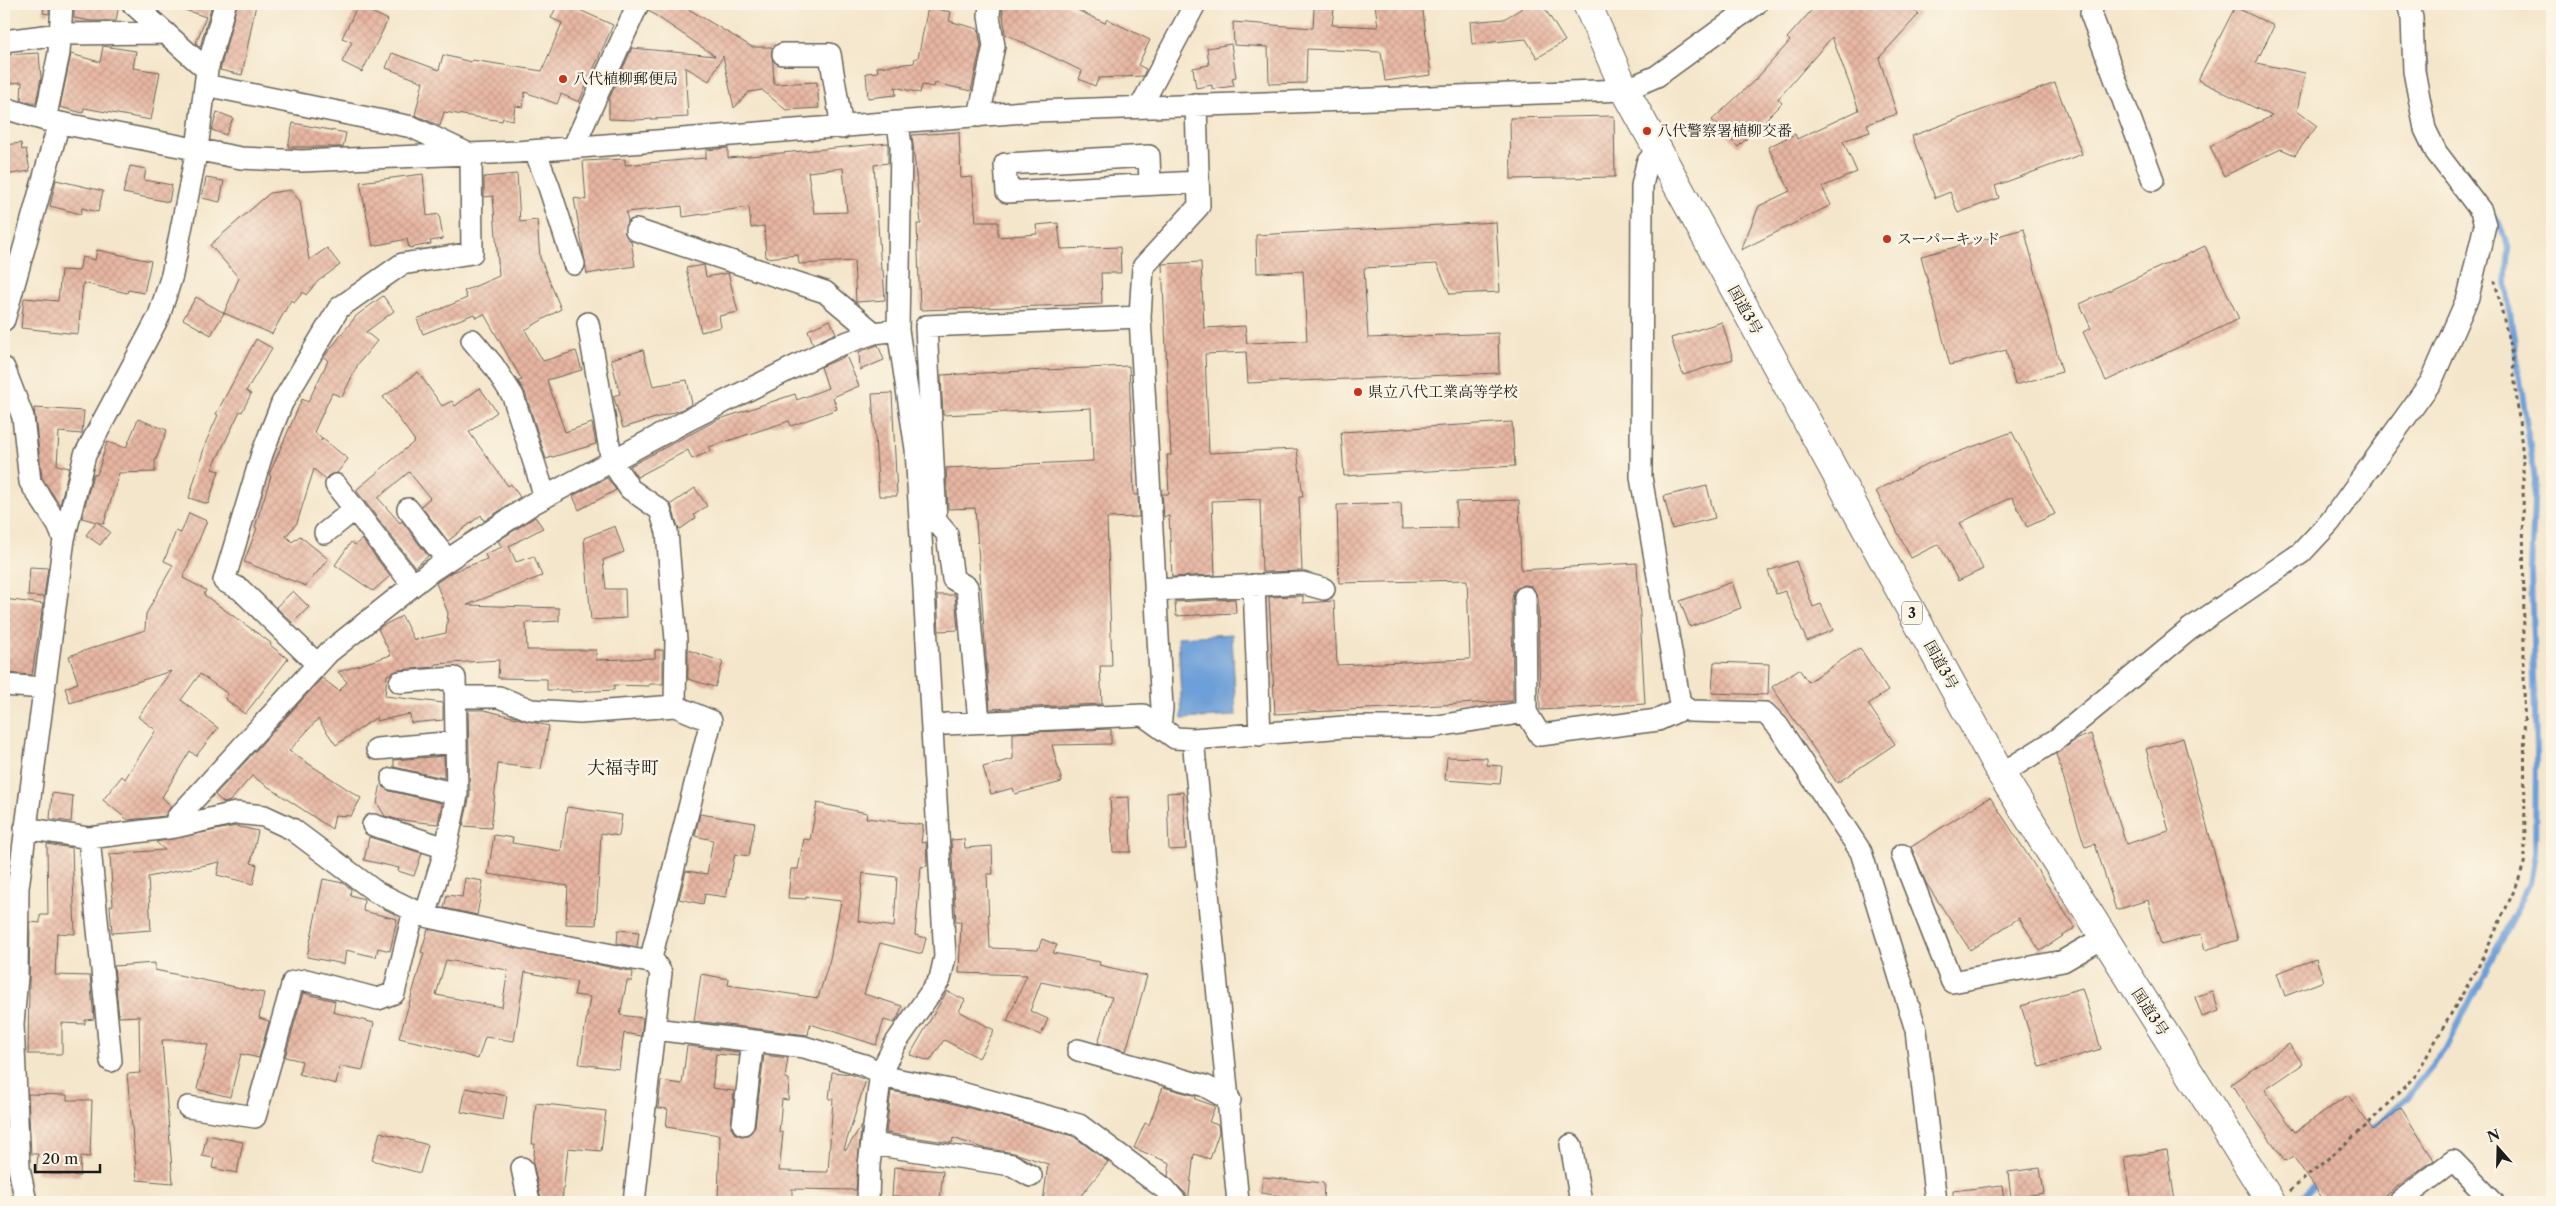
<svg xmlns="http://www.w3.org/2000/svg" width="2556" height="1206" viewBox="0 0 2556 1206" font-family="'Libre Caslon Text','Noto Serif JP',serif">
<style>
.water{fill:#6d9fd8;stroke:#445e7a}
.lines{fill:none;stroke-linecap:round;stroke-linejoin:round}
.stream{stroke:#6d9fd8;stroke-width:6}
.building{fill:url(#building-cross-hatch);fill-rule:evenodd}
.minor-casing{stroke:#686359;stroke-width:24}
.highway-casing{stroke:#686359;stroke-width:30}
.path{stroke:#686359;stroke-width:3;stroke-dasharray:4 4;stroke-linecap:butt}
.minor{stroke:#fff;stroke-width:21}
.highway{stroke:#fff;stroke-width:28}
.poi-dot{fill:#c8321e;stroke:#fcf5e5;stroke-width:2}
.labels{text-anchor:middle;stroke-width:5;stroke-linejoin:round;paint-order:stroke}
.shield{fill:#fcf5e5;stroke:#5f5d58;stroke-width:1}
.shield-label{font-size:14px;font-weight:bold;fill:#1c1c1c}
.poi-label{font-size:15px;fill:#1c1c1c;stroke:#fcf5e5;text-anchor:start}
.street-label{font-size:15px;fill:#1c1c1c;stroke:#fcf5e5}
.quarter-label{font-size:18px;fill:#1c1c1c;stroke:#fcf5e5}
</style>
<defs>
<pattern id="building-cross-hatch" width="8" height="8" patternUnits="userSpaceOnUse" patternTransform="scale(1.25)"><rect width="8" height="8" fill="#e7b6a2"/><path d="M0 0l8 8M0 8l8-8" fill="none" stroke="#c69c8b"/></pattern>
</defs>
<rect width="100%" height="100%" fill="#fcf5e5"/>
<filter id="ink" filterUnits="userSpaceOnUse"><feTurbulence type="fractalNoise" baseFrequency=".02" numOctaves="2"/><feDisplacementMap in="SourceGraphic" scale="10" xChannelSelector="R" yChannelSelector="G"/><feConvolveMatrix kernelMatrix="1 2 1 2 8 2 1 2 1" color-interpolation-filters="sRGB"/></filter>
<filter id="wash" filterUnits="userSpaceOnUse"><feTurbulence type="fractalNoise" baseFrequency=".0096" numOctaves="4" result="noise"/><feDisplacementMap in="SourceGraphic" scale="20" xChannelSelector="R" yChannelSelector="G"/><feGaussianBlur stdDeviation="1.12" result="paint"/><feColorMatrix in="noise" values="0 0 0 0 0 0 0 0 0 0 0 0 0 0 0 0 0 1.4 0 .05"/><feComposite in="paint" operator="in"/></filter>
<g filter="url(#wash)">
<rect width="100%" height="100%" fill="#f4e6cb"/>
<!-- water -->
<path class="water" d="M1232,634L1236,716L1182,719L1178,637Z"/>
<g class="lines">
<!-- stream -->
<path class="stream" d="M2424,57L2426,80
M2367,1135L2407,1097L2445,1050L2530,883L2535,853L2536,748L2531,572L2535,479L2506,286L2509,248L2499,223L2489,209
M2297,1202L2320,1180"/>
</g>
<g id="blocks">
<!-- building -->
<path class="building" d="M44,4H49V14L43,13Z
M74,4H119L116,21H91L74,18Z
M177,4H212L200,47L196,43L206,17L176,7Z
M237,4H256L242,75L220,70Z
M558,4H566L613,25L579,102L561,94L557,104L525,92L523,107L515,106L513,120L503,118L502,121L444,112L440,126L415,115L423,82L386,68L392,53L439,70L443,55L471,62L472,60L542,71L562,23L551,18Z
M650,4H680L752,47H772L774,84L817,82L819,108L786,110L762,90L749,92L734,108L723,56L709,81L685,67L688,117L636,120L609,119V99L632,48L715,56L649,11Z
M1002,4H1064L1105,23L1107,19L1150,40L1138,65L1146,69L1143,76L1099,78L1095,86L1079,79L1082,71L1005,34Z
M1375,4H1422L1431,75L1385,81L1381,52L1307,49L1306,83L1269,84L1268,47L1234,45L1233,22L1313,28L1314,8L1334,9L1332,25L1378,27Z
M1529,4H1542L1565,41L1537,58L1526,39L1472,44L1470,22L1504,19Z
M1817,4H1908L1919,14L1879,58L1897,114L1867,124L1870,132L1843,141L1857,172L1822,187L1831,205L1741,250L1759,206L1790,191L1768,147L1795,134L1797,139L1859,110L1832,37L1778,99L1782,103L1738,147L1712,120L1757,78L1790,41L1787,38Z
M358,5L388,20L362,72L342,62L352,42L342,38Z
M928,7L951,12L949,21L978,29L981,46L971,91L935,83L934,87L922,85L920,93L895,87L896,95L868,98L866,73L878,72L877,67L914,63L915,58H918Z
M2235,7L2274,26L2256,63L2305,73L2297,111L2317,126L2295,155L2281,149L2224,176L2210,146L2272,116L2198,80Z
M1231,44L1236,77L1232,78L1234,86L1212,89V85L1196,88L1193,68L1209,65L1207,48Z
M103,46L136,51L133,68L160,72L151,120L84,108L83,113L60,107L71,54L100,62Z
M39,53L41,78L36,103H31L21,100L22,82L4,84V55Z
M2055,83L2082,154L1995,186L1999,198L1958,213L1950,192L1935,198L1912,136Z
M217,112L233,118L226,135L212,130Z
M1614,116L1615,177L1511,179L1510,118Z
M293,123L346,133L343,147H288Z
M959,132L961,178L972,177L976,222H998V237L1037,234L1036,225L1058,223L1061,249L1120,247L1121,273H1101L1102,304L920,310L917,224H921L912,135Z
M21,143L22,150L26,149L30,171L4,175V145Z
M888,143V163L874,165L881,270H883L885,300L856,302L854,261L799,264L798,255L766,258L764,226L751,228L749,207L683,217L682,206L626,212L628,221L624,232L631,241L635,266L587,274L574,198L586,200L583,161L625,159V165L706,158V150L728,148V158ZM843,168L847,212L814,213L808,172Z
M130,166L146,169L144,180L172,185L169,202L123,193Z
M423,174L427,216L439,214L443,239L430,241L431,244L409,248L407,239L373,246L360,182Z
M517,174L520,222L537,220L540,258L561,309L525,330L543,361L576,351L582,370L547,380L565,432L592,423L596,444L546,459L525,392L518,381L522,380L484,314L476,318L474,314L423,334L417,319L467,298L464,291L499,276L493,196L484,197V177Z
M206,178L224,181L220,202L202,198Z
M56,180L103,191L98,212L82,208L81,214L50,206Z
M290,190L300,201L309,260L327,248L340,265L318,281L306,295L303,292L294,303L291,300L272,334L224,313L239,278L210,245L270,193Z
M1496,222L1500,292L1450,294L1437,264L1364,268L1368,338L1498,333L1499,373L1248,383L1246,352L1205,354L1209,453L1297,449L1303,497H1299L1302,571L1262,572L1260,499L1212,501L1215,575L1172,577L1169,516L1164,517L1162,494H1169L1167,455H1171L1162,264L1201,262L1204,328L1245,326L1247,343L1307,341L1303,271L1257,273L1256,235Z
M2024,229L2062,372L2015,385L2006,350L1950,365L1921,256Z
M2205,246L2239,319L2106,381L2083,332L2091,328L2080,304Z
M97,250L151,261L144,293L128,290L127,293L83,283L78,334L21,328L24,298L58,301L61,270L79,271L82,257L95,260Z
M704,265L706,277L728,273L738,312L719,316L721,327L701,332L686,268Z
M383,296L394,311L366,332L377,341L358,364L342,397L332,393L314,432L322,439L321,441L323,439L348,459L337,473L329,475L325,479L314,469L297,523L286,536L292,542L300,536L328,559L306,586L244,562L257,528L255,527L271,476L269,475L302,399L308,402L328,361L324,357L356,316Z
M196,297L224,313L211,335L183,319Z
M830,320L836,333L813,344L808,330Z
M1722,322L1733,359L1683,375L1671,338Z
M256,339L272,348L246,391L251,394L242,412L240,411L212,469L219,471L208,504L189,498L206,442L218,415L216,414Z
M878,345L884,360L860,370L859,352Z
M643,350L653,386L687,380L692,404L678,411L623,428L614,398L613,396L620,394L611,359Z
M846,356L859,386L833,397L837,409L791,426L789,421L709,447L711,451L692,459L688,450L637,477L630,466L717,420L795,394L797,400L828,388L821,367Z
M1129,366L1134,495H1138L1139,517L1107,518L1112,666H1100L1102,704L990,709L975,508L948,509L946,468L1093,461L1091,408L943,415L941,375Z
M418,372L442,406L452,401L455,406L480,388L497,412L469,432L508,486L511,484L520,497L484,521L481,515L448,541L421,506L430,498L409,472L378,498L400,523L402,521L428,556L415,567L356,490L415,441L383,397Z
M892,393L897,496H879L872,394Z
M34,408L84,411L82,434L59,432L57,465L69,468L60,505L42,478Z
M138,419L167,430L155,462V472L119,473L104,524L97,522L110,532L100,545L86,535L96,522L82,518L93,474L97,475L107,442L126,448Z
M1512,422L1515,466L1344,476L1341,432Z
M2012,432L2055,514L2027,527L2012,497L1960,523L1983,569L1958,581L1939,544L1911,558L1876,491L1929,463Z
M607,478L616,490L579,510L573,496Z
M1707,486L1715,518L1672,529L1664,496Z
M695,488L707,506L694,515L696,518L679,530L671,504Z
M1519,500L1521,570L1637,563L1645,704L1540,710L1538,597L1532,586L1524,585L1514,590L1512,597L1513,701L1275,714L1269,597L1301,596H1303V603L1334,601L1337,665L1470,659L1467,580L1339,583L1337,505L1401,503L1402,529L1457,528L1456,502Z
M189,513L207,521L183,578L206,590L204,595L271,643L270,645L288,659L245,714L225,699L228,694L200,674L181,700L218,728L196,756L190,751L162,797L171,806L165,816L128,820L103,800L122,776L125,779L156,730L138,717L171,671L70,703L65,688L78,683L69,656L145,630L146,614L173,565L164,561L176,531L181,533Z
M535,517L543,528L509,546L516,562L534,556L542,576L467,605L559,608V621L526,623L527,650H596V660L655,658V650H663V684H649V686L614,685V690L571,692V690H547V679L498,678L499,660L435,664V667L399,670L387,675L385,696L443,703V720L411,723L410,714L376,721L377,717L336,745L318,719L289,751L361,798L351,816L335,815L332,829L252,776L230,801L224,803L215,795L322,678L339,691L347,682L338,672L391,655L378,629L382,626L402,616L414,640L446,633L448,613L436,583L452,572L487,559L485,554L502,547L498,541Z
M615,526L624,552L603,560L606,589H625L626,618L591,620L584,538Z
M362,539L390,576L373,591L335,565L351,542L355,545Z
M1796,561L1813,607L1821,604L1833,630L1807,641L1785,591L1776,594L1768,571Z
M30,567L48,568L44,597L28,596Z
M1732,582L1741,608L1690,627L1680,601Z
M293,591L309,607L293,623L276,607Z
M937,595H955L958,630L939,631Z
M4,599L43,604L32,675L5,673L10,640L4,639Z
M1235,599L1236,613L1176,616L1175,602Z
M1860,648L1888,691L1868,704L1895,744L1837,783L1772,687L1799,669L1808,682Z
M688,650L723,662L715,687L688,679Z
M1714,662L1769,664L1768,695L1712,693Z
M468,710H484L549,726L541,769L498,764L491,828L463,826L470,795Z
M1111,729V744L1052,745L1062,782L1015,794L1013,788L991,794L983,767L1013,759V733Z
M2091,734L2126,844L2169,831L2146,749L2183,738L2238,940L2205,950L2201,934L2161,945L2148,900L2116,910L2095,844L2085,847L2056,754L2077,739Z
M444,756V778L394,767V760Z
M1447,757L1487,758V765L1502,766L1500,784L1445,780Z
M381,784L389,791L442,803L438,824L400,820L385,816L377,803Z
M1183,792L1186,849L1169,850L1167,793Z
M52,793L73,796L71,822L50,819Z
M1129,797L1131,852H1113L1110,798Z
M1990,797L2075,928L2040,951L2019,918L1970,950L1926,883L1911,847Z
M817,803L867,813L866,818L923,825L921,843L926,842L927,866L921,867L915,935L926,938L922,954L880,943L864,994L902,1006L898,1017L894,1023L884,1020L876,1045L810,1024L808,1035L694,1021L701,974L729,979L728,985L818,998L830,959L841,901L806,897V899L788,898L791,869H798L804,839L810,840ZM863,873L897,877L894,927L858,921Z
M567,807L622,815L619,836L601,833L596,925L566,924L568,886L488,874L494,835L513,838L512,843L561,851Z
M700,814L755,823L749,856L735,854L726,897L705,894L703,904L679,899L686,871L707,874L713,840L695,836Z
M236,826L258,831L251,863L257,865L253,884L217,875L220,862L148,877L151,930L112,933L110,906L113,905L110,854L165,850L156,842Z
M369,837L422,853L414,876L398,871L399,868L364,860Z
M964,839L965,848L992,846L993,874H987L990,948L1038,950L1042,939L1057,945L1053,953L1100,962L1099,965L1147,976L1126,1051L1098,1043L1112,997L1041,982L1030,1011L1048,1019L1041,1035L1007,1021L1027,975L959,973L961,922H956L951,840Z
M47,844L72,848L75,934L57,933L55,975L90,976L94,1019L85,1020V1024L62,1023V1054H28L30,922L40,923V915H48Z
M465,878L483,881L477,915L444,908L447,895L462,897Z
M323,879L343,883L351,889L350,895L364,899L363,911L397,919L390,951L378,948L376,957L346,950L344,964L307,957Z
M428,929L633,972L632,981H627L620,1015L643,1018L641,1036L624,1033L619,1069L579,1064L590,997L574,995L577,982L525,972L514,1041L485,1037L478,1059L435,1046L399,1038L424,953L421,952ZM446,960L508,970L502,1007L436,995Z
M618,930L639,932L637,947L617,943Z
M2316,959L2324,981L2285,996L2277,973Z
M155,963V970L264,993L259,1018L269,1021L259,1058L241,1054L230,1097L197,1089L208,1045L186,1040H162L173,1183L137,1180L127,1074L140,1073L139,1016L119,1017L114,966Z
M2082,988L2101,1049L2040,1067L2021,1006Z
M947,991L965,1000L959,1011L994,1030L979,1058L944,1040L930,1061L910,1055Z
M2212,991L2219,1011L2202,1017L2195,997Z
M303,993L335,1001L333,1012L374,1023L363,1070L340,1066L336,1084L299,1074L302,1061L285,1057Z
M2289,1044L2303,1064L2265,1090L2295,1132L2348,1095L2373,1130L2401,1108L2434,1160L2376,1202H2325L2293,1156L2285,1161L2231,1084Z
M687,1046L739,1052V1056L716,1054L712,1088L734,1091L731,1128L735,1134L742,1136L748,1135L755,1126L764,1055L788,1058L785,1078L789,1079L788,1100L782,1099L779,1132L783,1133L779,1171L828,1172L833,1099H829L832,1072L850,1074L866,1080L844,1149L846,1150L861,1126L856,1190L792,1189V1202H718L720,1135L666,1127L668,1109L658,1108L661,1081L682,1084Z
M1163,1087L1196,1096L1195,1099L1215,1106L1209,1122L1218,1125L1219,1132L1210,1159L1194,1154L1188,1202L1186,1194L1168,1176L1170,1163L1134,1148L1145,1123L1149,1125Z
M466,1088L507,1096L503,1120L461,1112Z
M891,1091L947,1102L1073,1136L1108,1162L1076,1202H1043L1048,1164L1014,1153L983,1148L953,1138L952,1143L886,1133Z
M28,1094L67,1095V1100H92L90,1157L81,1156L80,1176L36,1173L38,1154H31Z
M4,1102L6,1152H4Z
M536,1103L606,1111L601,1151L568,1148L562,1201L541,1199L533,1164L535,1144H532Z
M380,1132L428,1145L420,1173L372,1160Z
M207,1135L243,1142L237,1173L212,1168L214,1158L202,1156Z
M2167,1150L2175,1201L2131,1202L2124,1157Z
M894,1167L943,1171L940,1200L892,1196Z
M2040,1168L2044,1193L2011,1198L2008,1172Z
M1263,1177L1324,1183L1323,1202H1283V1196L1261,1193Z
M2002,1185L2004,1202H1953V1191Z"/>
</g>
</g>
<g filter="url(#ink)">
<use href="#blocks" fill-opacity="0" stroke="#686359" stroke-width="1"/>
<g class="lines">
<!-- minor casing -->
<g class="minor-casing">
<path id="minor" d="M2093,4L2091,14L2153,180
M4,41L60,34L166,33
M783,54H830L842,128
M207,70L225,4
M205,85L412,127L471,155L472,253L402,264L339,308L282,403L262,454L224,581L240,589L317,664
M1141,106L1195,4
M4,108L45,120L241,158L301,161L517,152L1037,111L1625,90L1657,76L1756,4
M979,116L994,46L989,16L990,4
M45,120L59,53L62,4
M573,148L638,4
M1657,150L1647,163L1642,186L1641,477L1680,704L1690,711L1765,713L1778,726L1861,852L1916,1030L1936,1202
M535,151L549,187L574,264
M1150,184L1149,156L1005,164L1007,192L1198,182
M636,230L825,292L874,333
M1140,317L1162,708L1160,727
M4,320L59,123
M588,323L612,462L630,489L660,510L667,532L676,640L675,706
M472,340L493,365L513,396L545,497
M4,368L23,417L30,482L58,525L64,539
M336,485L413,585
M408,509L447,560
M325,533L355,509
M1254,585L1260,735
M1155,590L1302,583L1324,589
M1525,597L1526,712L1540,735L1658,720L1684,708
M400,682L455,678L457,795L446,848L425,916
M4,685L44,688
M456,697H499L531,710L580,713L675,706L711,721L650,962
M979,722L967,587L953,579L947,534L936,521L926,326L1140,317L1143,267L1199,206L1196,105
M946,724L1143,715L1175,738L1193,739L1344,727H1431L1526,712
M1193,739L1238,1202
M377,749L456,742
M2001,774L2057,739L2190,629L2301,553L2330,522L2431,382L2468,297L2485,225L2481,211L2436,152L2425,129L2414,71L2412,18L2408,4
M392,779L457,794
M373,825L446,848
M175,827L177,818L329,652L431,571L532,504L690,419L834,347L874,333L898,330
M25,828L89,838L175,827L236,813L264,816L292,829L376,892L425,916L533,940L655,963L661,973L654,1029L804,1047L864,1065L890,1078L950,1090L1079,1125L1165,1189L1176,1202
M89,838L111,1061
M1902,855L1952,982L2063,961L2103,938
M1078,1050L1205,1086L1230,1100
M188,1107L255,1117L293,982L306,980L378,999L394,993L414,910
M743,1124L753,1041
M872,1144L1012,1165L1031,1176
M1571,1145L1581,1202
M522,1168L529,1202
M26,1202L19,1168L13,1024L17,976L18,888L64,539L85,455L159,316L172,275L197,149L207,70L133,4
M634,1202L654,1029
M868,1202L869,1165L881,1072L895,1044L940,979L945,957L916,449L898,330L901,146L898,124
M2399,1202L2453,1161L2493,1202"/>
</g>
<!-- highway casing -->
<g class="highway-casing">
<path id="highway" d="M1587,4L1625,90L2001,774L2271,1202"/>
</g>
<!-- path -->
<path class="path" d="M2290,1191L2366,1126L2416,1075L2482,960L2518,882L2525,860L2523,457L2512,355L2495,281"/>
<!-- minor -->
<use href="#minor" class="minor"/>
<!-- highway -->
<use href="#highway" class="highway"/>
</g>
</g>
<!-- markers -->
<g class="poi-dot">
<circle cx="563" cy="79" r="5"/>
<circle cx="1647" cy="131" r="5"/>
<circle cx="1887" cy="239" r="5"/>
<circle cx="1358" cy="392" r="5"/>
</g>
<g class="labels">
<!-- shield labels -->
<rect class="shield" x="1902" y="601.5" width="20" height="23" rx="4"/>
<g class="shield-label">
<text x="1912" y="618">3</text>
</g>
<!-- poi labels -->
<g class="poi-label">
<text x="573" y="84">八代植柳郵便局</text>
<text x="1657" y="136">八代警察署植柳交番</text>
<text x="1897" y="244">スーパーキッド</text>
<text x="1368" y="397">県立八代工業高等学校</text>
</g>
<!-- street labels -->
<g class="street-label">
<text transform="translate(1745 310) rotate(61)" y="5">国道3号</text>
<text transform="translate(1941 665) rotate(61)" y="5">国道3号</text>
<text transform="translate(2150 1012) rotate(57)" y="5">国道3号</text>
</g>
<!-- quarter labels -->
<g class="quarter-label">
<text x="623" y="774">大福寺町</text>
</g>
</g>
<!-- margin -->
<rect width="2556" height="1206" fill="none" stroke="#fcf5e5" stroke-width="20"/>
<!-- north arrow -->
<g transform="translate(2498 1148) rotate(340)" stroke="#fcf5e5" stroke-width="4" paint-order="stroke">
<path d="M0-4L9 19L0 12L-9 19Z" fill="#1c1c1c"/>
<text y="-8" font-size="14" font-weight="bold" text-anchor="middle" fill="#1c1c1c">N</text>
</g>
<!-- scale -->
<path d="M35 1164v8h65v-8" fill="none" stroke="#1c1c1c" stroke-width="2.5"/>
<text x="42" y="1164" font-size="15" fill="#1c1c1c" stroke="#fcf5e5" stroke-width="4" paint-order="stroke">20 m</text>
</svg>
